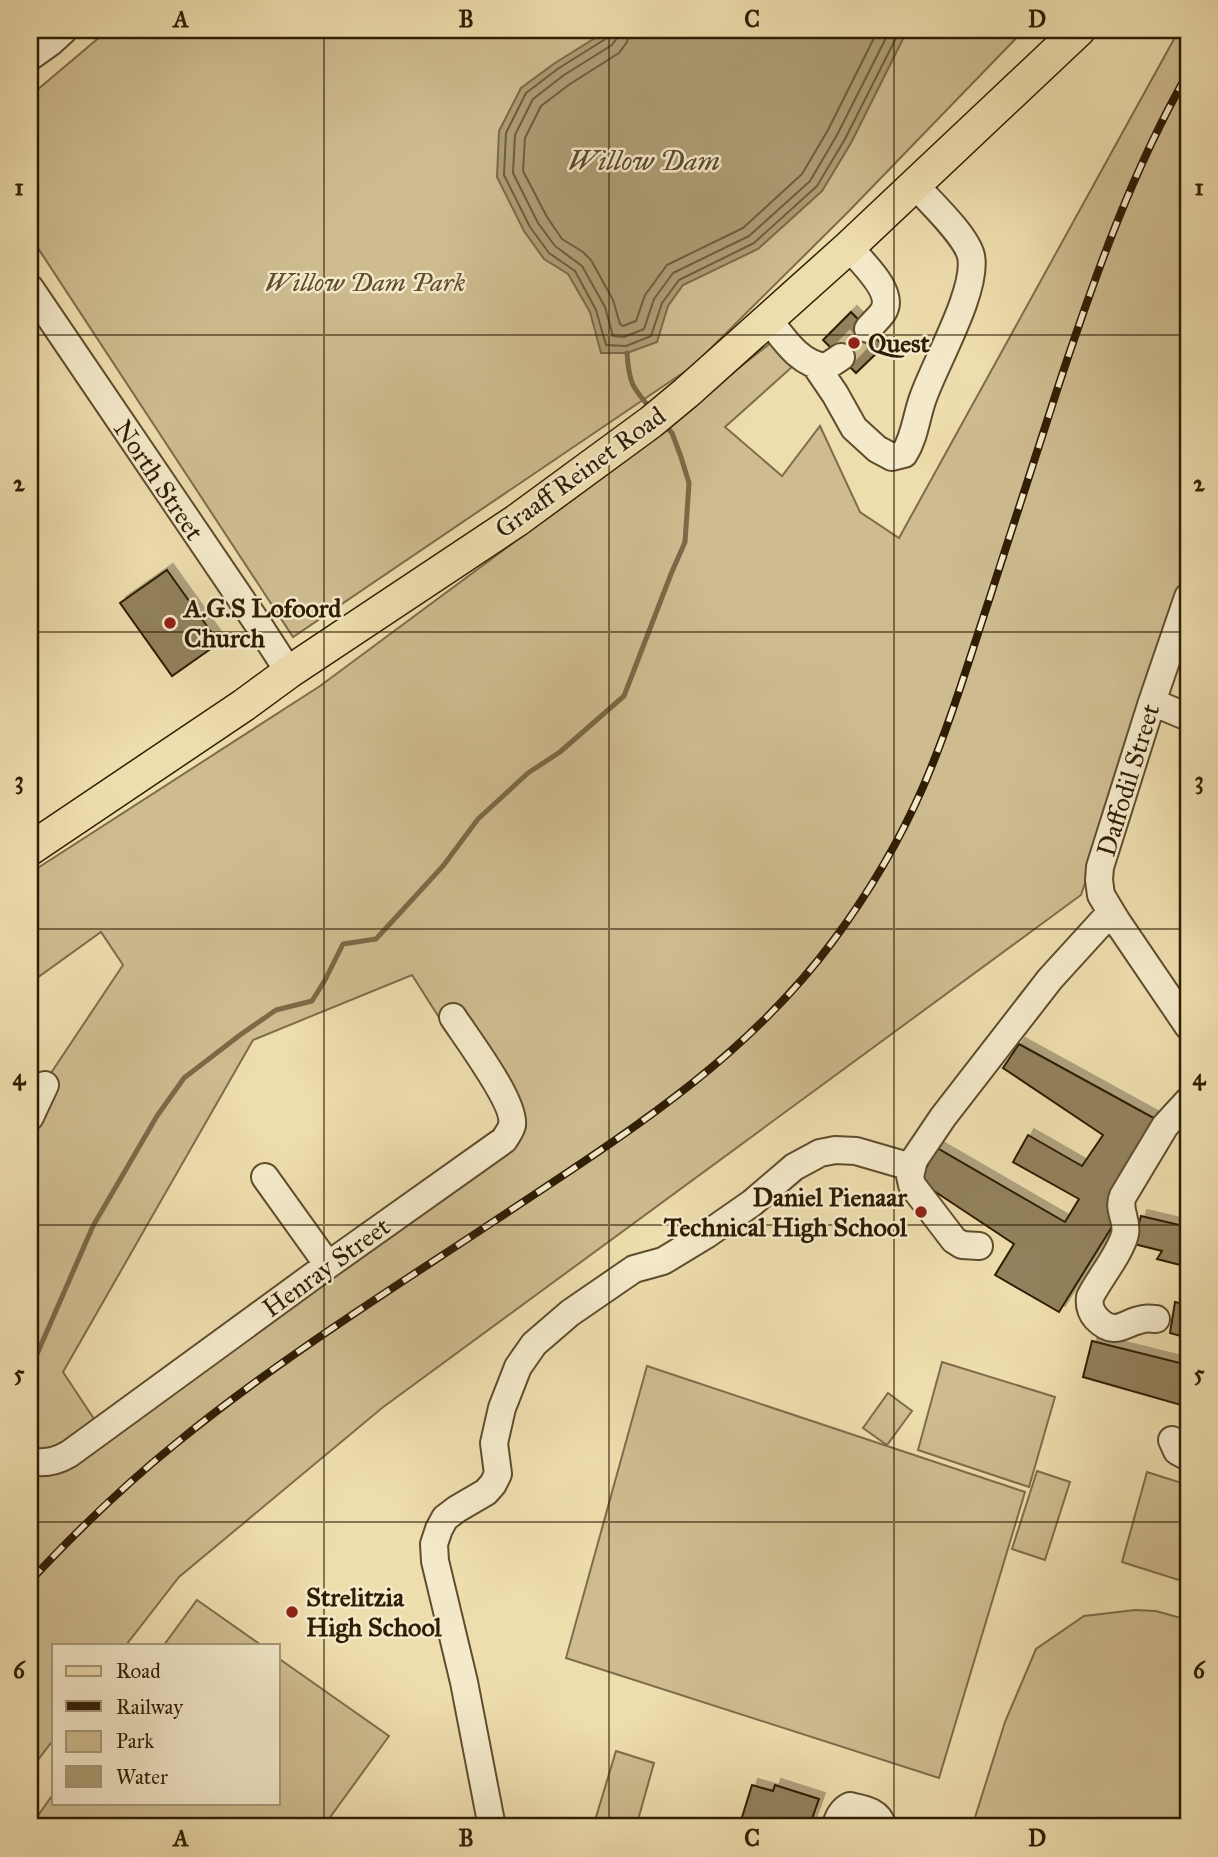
<svg xmlns="http://www.w3.org/2000/svg" width="1218" height="1857" viewBox="0 0 1218 1857" font-family="'IM FELL Great Primer',serif">
<style>
.green{fill:#cebc90;stroke:#7e6c4a;stroke-width:2}
.water{fill:#ad9c74;stroke:#7b6947;stroke-width:2}
.lines{fill:none;stroke-linecap:round;stroke-linejoin:round}
.shore{stroke:#6e5c3c;stroke-width:2}
.stream{stroke:#7b6947;stroke-width:5}
.building{fill:#92815c;stroke:#2f1d04;stroke-width:2;filter:url(#shadow)}
.minor-tunnel{stroke:#c8b78b;stroke-width:26;stroke-dasharray:26 13;stroke-linecap:butt}
.minor-casing{stroke:#5f4d2e;stroke-width:30}
.major-casing{stroke:#2f1d04;stroke-width:35}
.minor{stroke:#f4e9ca;stroke-width:26}
.major{stroke:#eeddad;stroke-width:32}
.rail-casing{stroke:#2f1d04;stroke-width:8}
.rail{stroke:#f4e9ca;stroke-width:5;stroke-dasharray:16;stroke-linecap:butt}
.grid{fill:none;stroke:#2f1d04;stroke-width:2;stroke-opacity:0.55}
.poi-dot{fill:#8f2418;stroke:#f4e9ca;stroke-width:2.5}
.labels{text-anchor:middle;stroke-width:5;stroke-linejoin:round;paint-order:stroke}
.park-label{font-size:26px;font-style:italic;fill:#5f4d2e;stroke:#f4e9ca}
.poi-label{font-size:26px;font-weight:bold;fill:#2f1d04;stroke:#f4e9ca;text-anchor:start}
.street-label{font-size:26px;fill:#2f1d04;stroke:#f4e9ca}
.water-label{font-size:28px;font-style:italic;fill:#5b492b;stroke:#f4e9ca}
.neatline{fill:none;stroke:#2f1d04;stroke-width:2.5}
.grid-label{font-size:23px;text-anchor:middle;font-weight:bold;fill:#2f1d04}
</style>
<defs>
<filter id="shadow"><feDropShadow dx="6" dy="-6" stdDeviation="0" flood-color="#0004"/></filter>
</defs>
<rect width="100%" height="100%" fill="#eeddad"/>
<filter id="stains"><feTurbulence type="fractalNoise" baseFrequency=".00286" numOctaves="4"/><feColorMatrix values="0 0 0 0 .2 0 0 0 0 .09 0 0 0 0 .02 0 0 0 .5 -.17"/></filter>
<radialGradient id="worn" r=".72"><stop offset=".6" stop-color="#630" stop-opacity="0"/><stop offset="1" stop-color="#630" stop-opacity=".3"/></radialGradient>
<!-- green -->
<path class="green" d="M108,30H1024L848,212L693,366L293,637L30,236V96Z
M1179,30H1188V577L1081,895L382,1408L179,1577L126,1645H54V1739L30,1770V1456L70,1455L512,1132L412,975L253,1040L63,1372L98,1425L67,1448L34,1450L30,1448V1111L47,1079L123,965L101,932L30,983V873L320,686L536,526L772,342L792,367L725,427L782,476L820,426L860,512L899,538Z
M942,1362L1055,1397L1029,1487L918,1450Z
M647,1366L1025,1492L939,1778L566,1658Z
M888,1393L912,1411L887,1445L863,1428Z
M1037,1471L1070,1482L1045,1560L1012,1549Z
M1147,1472L1188,1485V1583L1122,1562Z
M197,1600L261,1645H164Z
M1135,1610L1156,1611L1188,1620V1827H972L1005,1722L1036,1649L1084,1616Z
M278,1658L389,1736L323,1827H30L54,1793V1803H278Z
M616,1751L654,1763L636,1827H593Z"/>
<!-- water -->
<path class="water" d="M608,30H914L903,39L851,143L822,191L758,249L683,285L668,306L657,342L627,353H601L590,312L568,274L544,259L524,231L497,177L499,131L521,88L555,63Z"/>
<g class="lines">
<!-- shore -->
<path class="shore" d="M610,30L607,38L559,68L526,93L506,133L504,175L530,227L549,253L575,271L596,310L606,345L626,346L651,336L662,303L679,280L754,243L817,186L845,139L897,36L903,30
M618,30L617,38L612,45L564,75L533,99L515,135L513,173L538,223L555,246L582,266L605,307L613,336L624,337L644,329L654,299L673,273L749,236L810,181L837,135L890,30
M629,30L627,42L619,53L570,84L541,106L525,138L523,171L547,217L562,239L583,252L591,260L613,300L620,324L623,326L636,321L645,295L667,265L743,228L802,174L828,130L878,30"/>
<!-- stream -->
<path class="stream" d="M627,353C629,383 632,387 651,409
M30,1370L93,1226L157,1116L184,1078L240,1035L276,1010L312,1001L325,980L343,944L376,939L443,866L478,819L528,773L560,752L624,696L671,574L685,542L689,483L681,457L672,433L665,425"/>
</g>
<!-- building -->
<path class="building" d="M851,312L884,346L856,373L823,340Z
M167,570L219,643L172,676L120,603Z
M1019,1044L1161,1122L1118,1217L1059,1312L995,1275L1014,1244L919,1181L937,1148L1065,1222L1079,1199L1013,1162L1028,1135L1082,1166L1103,1135L1003,1068Z
M1141,1216L1188,1227V1267L1157,1259L1162,1251L1134,1244Z
M1175,1302L1188,1305V1338L1170,1333Z
M1092,1341L1188,1365V1407L1083,1377Z
M752,1785L773,1791L775,1785L819,1799L809,1827H739Z"/>
<g class="lines">
<!-- minor-tunnel -->
<path class="minor-tunnel" d="M841,357L868,329"/>
<!-- minor casing -->
<g class="minor-casing">
<path id="minor" d="M30,57L51,42L64,30
M849,247C861,262 896,292 883,312C879,318 872,324 868,329
M30,288L258,624L289,672
M768,319C784,339 799,364 826,367L841,357
M816,366L835,394L854,428L877,449L892,457L904,454C915,437 916,417 923,398C935,363 978,290 971,256C966,235 929,201 914,184
M1188,597L1152,702L1100,867L1099,880L1101,895L1116,920L1188,1026
M1152,702L1188,717
M30,1117L45,1085
M265,1177L328,1265
M979,1246L962,1245L954,1240L912,1185L910,1176L914,1160L943,1117L1050,979L1111,912
M1156,1319C1152,1319 1148,1318 1144,1319C1125,1321 1116,1339 1096,1318C1090,1311 1089,1305 1090,1297C1099,1279 1121,1252 1125,1234C1128,1220 1117,1209 1123,1196L1165,1126L1188,1101
M1172,1440L1177,1451L1188,1457
M30,1461C43,1464 57,1461 69,1454L328,1265L504,1140C507,1135 511,1130 512,1125C516,1103 466,1037 453,1017
M492,1827L464,1682L435,1561L434,1544L439,1529L445,1518L457,1509L486,1492L493,1484L498,1474L494,1443L502,1408L518,1367L534,1344L570,1313L634,1269L663,1261L706,1235L752,1203L794,1167L820,1153L835,1150L856,1151L911,1167
M835,1827C838,1819 841,1810 850,1806C864,1809 879,1811 883,1827"/>
</g>
<!-- major casing -->
<g class="major-casing">
<path id="major" d="M30,849L244,705L289,672L516,521L651,422L686,393L849,247L1079,30"/>
</g>
<!-- minor -->
<use href="#minor" class="minor"/>
<!-- major -->
<use href="#major" class="major"/>
<!-- rail casing -->
<g class="rail-casing">
<path id="rail" d="M30,1581C75,1533 122,1487 174,1445C276,1361 389,1291 499,1218C622,1136 743,1062 833,941C868,894 899,842 923,787C949,727 968,663 989,600C1012,528 1036,456 1059,384C1095,276 1132,171 1188,73"/>
</g>
<!-- rail -->
<use href="#rail" class="rail"/>
</g>
<!-- grid -->
<path class="grid" d="M324,30V1827M609,30V1827M894,30V1827M30,335H1188M30,632H1188M30,929H1188M30,1225H1188M30,1522H1188"/>
<!-- markers -->
<g class="poi-dot">
<circle cx="854" cy="343" r="7"/>
<circle cx="170" cy="623" r="7"/>
<circle cx="921" cy="1212" r="7"/>
<circle cx="292" cy="1612" r="7"/>
</g>
<g class="labels">
<!-- park labels -->
<g class="park-label">
<text x="365" y="291">Willow Dam Park</text>
</g>
<!-- poi labels -->
<g class="poi-label">
<text x="868" y="352">Quest</text>
<text x="184" y="617">A.G.S Lofoord<tspan x="184" dy="30">Church</tspan></text>
<text x="907" y="1206" text-anchor="end">Daniel Pienaar<tspan x="907" dy="30">Technical High School</tspan></text>
<text x="306" y="1606">Strelitzia<tspan x="306" dy="30">High School</tspan></text>
</g>
<!-- street labels -->
<g class="street-label">
<text transform="translate(580 472) rotate(-36)" y="9">Graaff Reinet Road</text>
<text transform="translate(159 480) rotate(56)" y="9">North Street</text>
<text transform="translate(1128 780) rotate(-73)" y="9">Daffodil Street</text>
<text transform="translate(326 1267) rotate(-36)" y="9">Henray Street</text>
</g>
<!-- water labels -->
<g class="water-label">
<text x="644" y="170">Willow Dam</text>
</g>
</g>
<!-- margin -->
<rect width="1218" height="1857" fill="none" stroke="#eeddad" stroke-width="77"/>
<!-- legend -->
<rect x="52" y="1644" width="228" height="161" fill="#f4e9ca" stroke="#a5977b" stroke-width="2"/>
<rect x="66" y="1666" width="35" height="10" fill="#eeddad" stroke="#a5977b" stroke-width="2"/>
<text x="116" y="1678" font-size="21" fill="#2f1d04">Road</text>
<rect x="66" y="1701" width="35" height="10" fill="#2f1d04" stroke="#a5977b" stroke-width="2"/>
<text x="116" y="1714" font-size="21" fill="#2f1d04">Railway</text>
<rect x="66" y="1731" width="35" height="21" fill="#cebc90" stroke="#a5977b" stroke-width="2"/>
<text x="116" y="1748" font-size="21" fill="#2f1d04">Park</text>
<rect x="66" y="1766" width="35" height="21" fill="#ad9c74" stroke="#a5977b" stroke-width="2"/>
<text x="116" y="1784" font-size="21" fill="#2f1d04">Water</text>
<rect x="38" y="38" width="1142" height="1780" class="neatline"/>
<g class="grid-label">
<text x="181" y="27">A</text>
<text x="466" y="27">B</text>
<text x="752" y="27">C</text>
<text x="1037" y="27">D</text>
<text x="19" y="195">1</text>
<text x="1199" y="195">1</text>
<text x="19" y="491">2</text>
<text x="1199" y="491">2</text>
<text x="19" y="788">3</text>
<text x="1199" y="788">3</text>
<text x="19" y="1085">4</text>
<text x="1199" y="1085">4</text>
<text x="19" y="1381">5</text>
<text x="1199" y="1381">5</text>
<text x="19" y="1678">6</text>
<text x="1199" y="1678">6</text>
<text x="181" y="1846">A</text>
<text x="466" y="1846">B</text>
<text x="752" y="1846">C</text>
<text x="1037" y="1846">D</text>
</g>
<rect width="100%" height="100%" filter="url(#stains)"/>
<rect width="100%" height="100%" fill="url(#worn)"/>
</svg>
